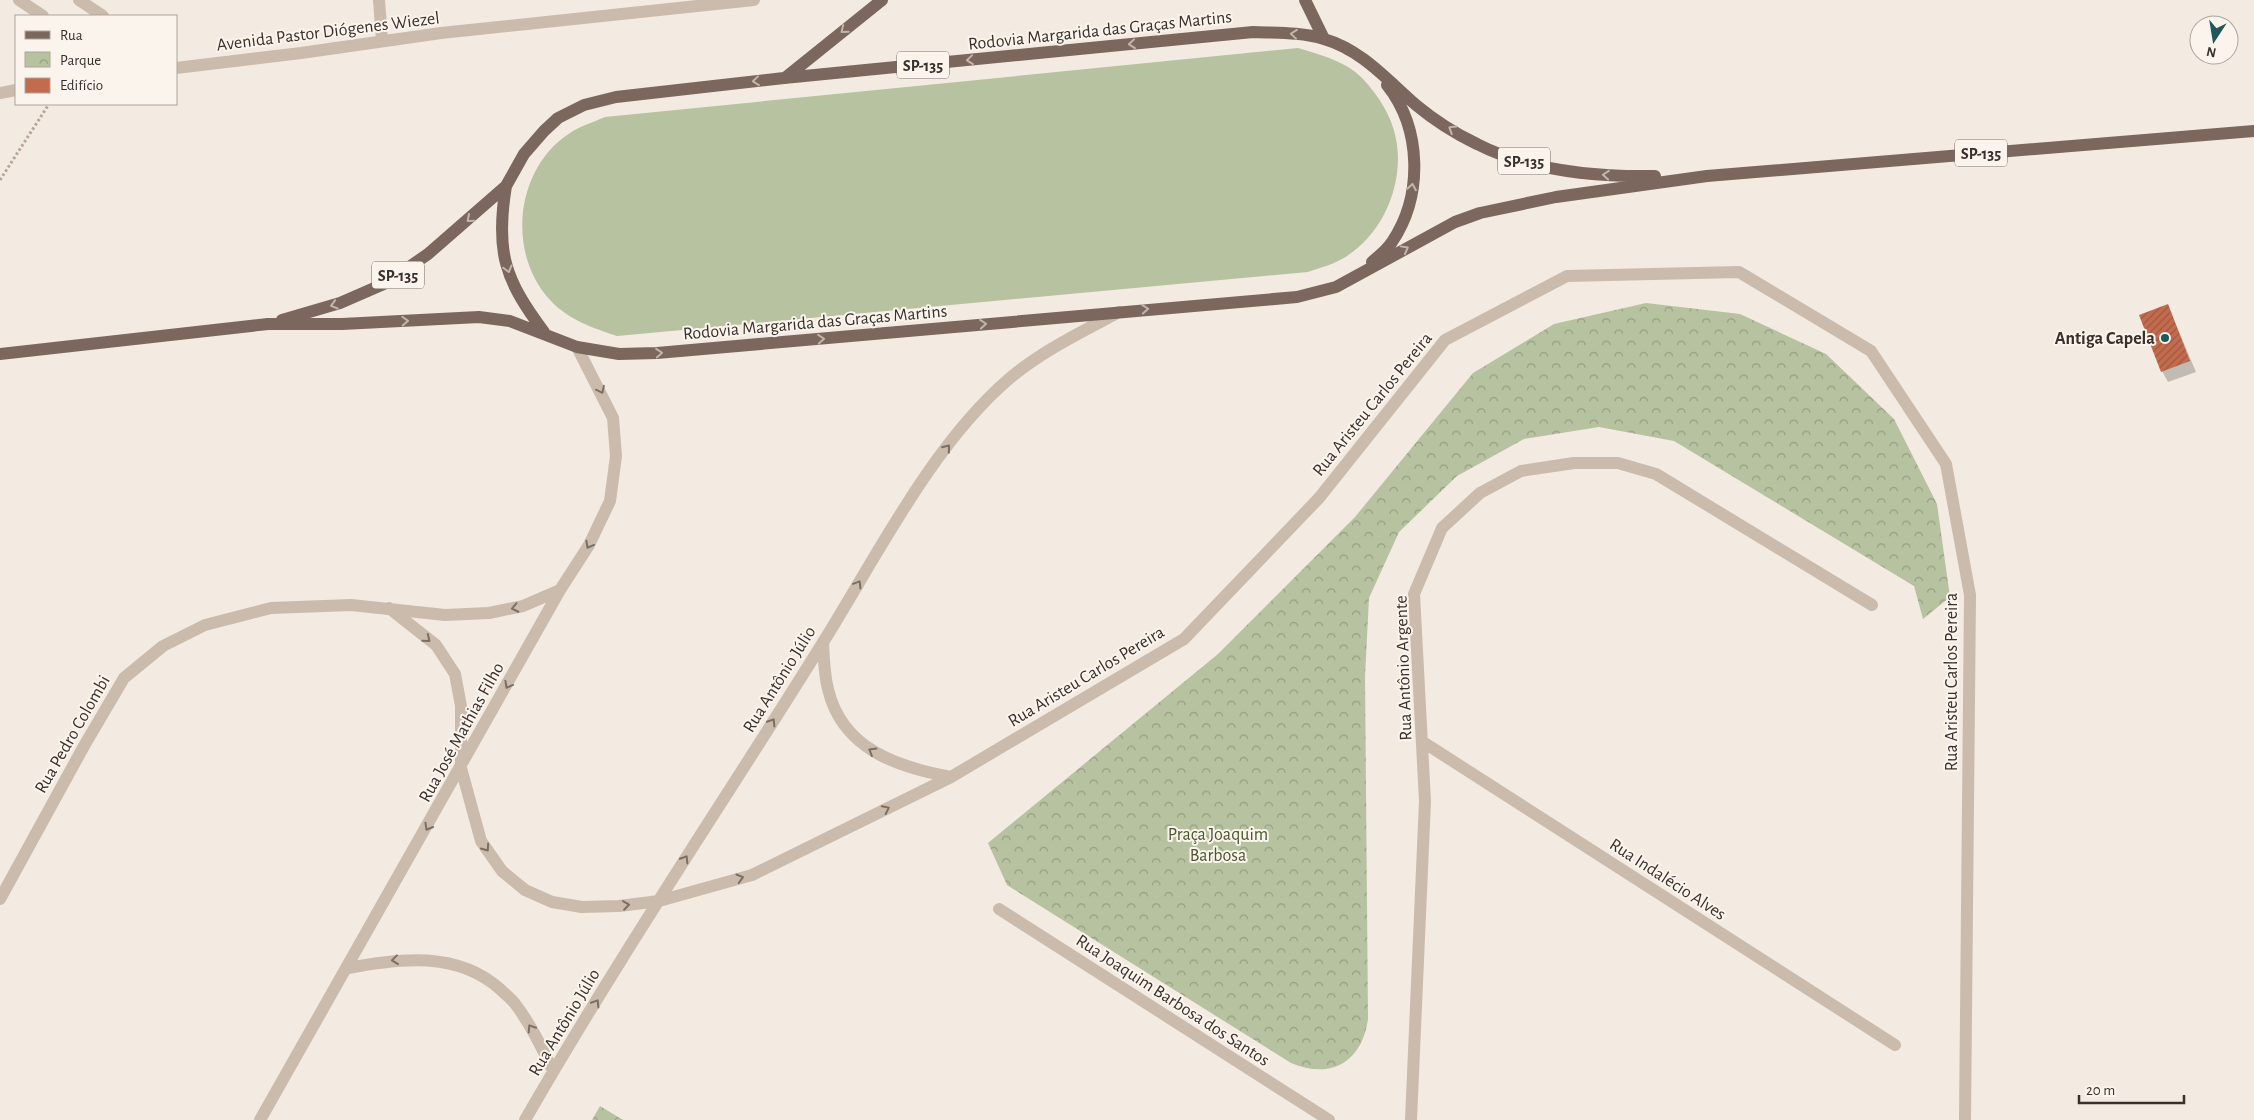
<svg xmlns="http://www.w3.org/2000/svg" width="2254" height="1120" viewBox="0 0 2254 1120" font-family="'Alegreya Sans',sans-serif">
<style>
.grass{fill:#b7c2a0}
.park{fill:url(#park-crowns)}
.shadow{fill:#0003}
.building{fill:url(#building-hatch)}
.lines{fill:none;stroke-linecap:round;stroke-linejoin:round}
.path{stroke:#b7a596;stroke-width:3;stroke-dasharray:2.5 2.5;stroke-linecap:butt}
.lane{stroke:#cbbbac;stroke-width:12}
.street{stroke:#cbbbac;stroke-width:12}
.primary{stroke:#7b675d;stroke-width:12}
.oneway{stroke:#c1b5ac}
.oneway2{stroke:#7b6f65}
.poi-dot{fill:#21575b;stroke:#faf4ed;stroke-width:2}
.labels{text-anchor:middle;stroke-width:4;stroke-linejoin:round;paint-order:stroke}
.shield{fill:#faf4ed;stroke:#746b65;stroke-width:1}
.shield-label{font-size:16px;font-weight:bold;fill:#3a302b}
.street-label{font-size:18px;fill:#3a302b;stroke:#faf4ed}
.poi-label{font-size:18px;font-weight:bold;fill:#3a302b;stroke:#faf4ed;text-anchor:end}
.park-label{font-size:18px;fill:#49582f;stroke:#faf4ed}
</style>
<defs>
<pattern id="park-crowns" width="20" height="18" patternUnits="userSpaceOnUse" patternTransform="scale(1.25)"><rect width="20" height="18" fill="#b7c2a0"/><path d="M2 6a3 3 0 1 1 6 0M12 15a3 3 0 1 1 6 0" fill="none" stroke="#969e83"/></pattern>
<pattern id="building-hatch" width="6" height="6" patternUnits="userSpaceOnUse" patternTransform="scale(1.25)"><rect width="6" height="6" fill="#c36b4e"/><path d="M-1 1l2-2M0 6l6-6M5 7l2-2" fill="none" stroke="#9f5841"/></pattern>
</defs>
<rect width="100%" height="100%" fill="#f3eae1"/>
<!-- grass -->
<path class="grass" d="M1298,48C1321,55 1346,61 1363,79C1378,95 1392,116 1396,139C1405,184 1382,238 1340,260C1331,265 1319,268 1308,272L617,336C593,328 569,320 551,301C506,254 515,168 570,133C580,126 594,122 605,117Z"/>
<!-- park -->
<path class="park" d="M1646,303L1740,314L1826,354L1894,419L1937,504L1950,597L1923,619L1914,586L1674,441L1599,427L1524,439L1457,476L1399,532L1369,598L1365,676L1368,1019C1362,1062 1331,1080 1291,1063L1007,885L988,843L1218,654L1355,517L1473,373L1554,324Z
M600,1106L623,1120H592Z"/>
<!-- shadow -->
<path class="shadow" d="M2168,306L2196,372L2168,382L2162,371Z"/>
<!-- building -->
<path class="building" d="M2168,304L2190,361L2161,372L2139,315Z"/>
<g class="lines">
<!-- path -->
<path class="path" d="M0,180L49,104"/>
<!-- lane -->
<path class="lane" d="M19,0L43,16
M79,0L103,16"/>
<!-- street -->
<path class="street" d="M379,0L382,40
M176,68L301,53L441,33L754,0
M0,93L16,90
M389,608L436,645L455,674L461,706V768L481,841L502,871L525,890L552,902L582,907L619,906L659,901L752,875L951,777L1184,639L1319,498L1445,340L1567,276L1739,272L1871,351L1946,464L1970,595L1965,1120
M823,643C824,658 824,674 828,689C842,749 897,767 951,777
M1423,742L1895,1045
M0,899L84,746L124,678L163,646L205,625L271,608L351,605L445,615L489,613L523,606L560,590
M999,909L1329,1120
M348,968C400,958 457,951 500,989C505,994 512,999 516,1005C531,1025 542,1048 553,1071
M260,1120L560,590L589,545L610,501L616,456L613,418L577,347
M525,1120C618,958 723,803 822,644C876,558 932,444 1010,378C1042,351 1082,332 1119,312
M1411,1120L1425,801L1414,594L1442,528L1480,493L1521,471L1574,463H1618L1656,474L1872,605"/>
<!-- primary -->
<path class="primary" d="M1305,0L1324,39
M785,78L882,0
M506,186C495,252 505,280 544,332
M1372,262C1379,256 1387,250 1392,242C1423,196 1422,129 1387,85
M282,320L340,303L386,283L428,254L506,186L524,154L544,131L558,118L584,105L616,97L784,78L1253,32C1277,33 1301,32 1324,39C1362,50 1387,80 1416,105C1434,120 1456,134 1477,144C1530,171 1596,177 1655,176
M0,354L268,324H342L479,317L510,321L577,347L619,354L657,353L1297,297L1336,287L1455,222L1480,213L1556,197L1707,176L2254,131"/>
</g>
<!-- one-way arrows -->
<defs><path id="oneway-chevron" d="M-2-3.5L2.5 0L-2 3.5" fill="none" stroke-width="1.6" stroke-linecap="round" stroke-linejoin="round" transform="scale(1.25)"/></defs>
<g class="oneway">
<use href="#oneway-chevron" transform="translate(844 30) rotate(141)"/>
<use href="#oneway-chevron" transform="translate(1294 34) rotate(-174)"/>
<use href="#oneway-chevron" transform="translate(1132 44) rotate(174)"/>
<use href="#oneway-chevron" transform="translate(970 60) rotate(174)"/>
<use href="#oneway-chevron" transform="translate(756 81) rotate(174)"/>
<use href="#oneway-chevron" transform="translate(1452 129) rotate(-148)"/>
<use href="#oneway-chevron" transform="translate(1606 175) rotate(-175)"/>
<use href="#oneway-chevron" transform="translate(1412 187) rotate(-81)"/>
<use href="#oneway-chevron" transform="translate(470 219) rotate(139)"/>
<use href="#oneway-chevron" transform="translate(1405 249) rotate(-29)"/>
<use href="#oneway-chevron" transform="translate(508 269) rotate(75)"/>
<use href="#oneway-chevron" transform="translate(334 305) rotate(163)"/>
<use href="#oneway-chevron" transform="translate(1145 309) rotate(-5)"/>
<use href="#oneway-chevron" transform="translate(405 321) rotate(-3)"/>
<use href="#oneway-chevron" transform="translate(983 324) rotate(-5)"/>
<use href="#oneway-chevron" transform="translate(821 339) rotate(-5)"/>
<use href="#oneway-chevron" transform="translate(659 353) rotate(-4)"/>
</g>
<g class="oneway2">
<use href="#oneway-chevron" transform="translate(601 390) rotate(64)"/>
<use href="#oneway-chevron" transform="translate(947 448) rotate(-51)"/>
<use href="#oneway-chevron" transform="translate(589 545) rotate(119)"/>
<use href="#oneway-chevron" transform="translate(858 584) rotate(-59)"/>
<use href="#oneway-chevron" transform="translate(515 608) rotate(168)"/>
<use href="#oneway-chevron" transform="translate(427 639) rotate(39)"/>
<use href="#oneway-chevron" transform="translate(508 685) rotate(119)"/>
<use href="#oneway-chevron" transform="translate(772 722) rotate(-58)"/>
<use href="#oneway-chevron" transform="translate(872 751) rotate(-149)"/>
<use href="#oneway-chevron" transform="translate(886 809) rotate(-26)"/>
<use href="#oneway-chevron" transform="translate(428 827) rotate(120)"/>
<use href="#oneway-chevron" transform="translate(486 848) rotate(55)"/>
<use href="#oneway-chevron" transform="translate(685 859) rotate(-58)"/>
<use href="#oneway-chevron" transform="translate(740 878) rotate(-16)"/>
<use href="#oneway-chevron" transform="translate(626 905) rotate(-8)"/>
<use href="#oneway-chevron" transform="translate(395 960) rotate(173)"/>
<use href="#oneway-chevron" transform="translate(596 1003) rotate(-58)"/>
<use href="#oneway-chevron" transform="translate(531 1028) rotate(-123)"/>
</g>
<!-- markers -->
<circle class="poi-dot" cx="2165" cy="338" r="5"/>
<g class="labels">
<!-- shield labels -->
<g class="shield">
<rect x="897" y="51.5" width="52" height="27" rx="4"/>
<rect x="1955" y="139.5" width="52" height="27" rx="4"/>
<rect x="1498" y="147.5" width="52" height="27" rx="4"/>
<rect x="372" y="261.5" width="52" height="27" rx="4"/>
</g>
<g class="shield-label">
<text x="923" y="71">SP-135</text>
<text x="1981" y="159">SP-135</text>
<text x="1524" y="167">SP-135</text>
<text x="398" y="281">SP-135</text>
</g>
<!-- street labels -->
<g class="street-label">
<text transform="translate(1100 30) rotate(-6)" y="6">Rodovia Margarida das Graças Martins</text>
<text transform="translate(328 31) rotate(-7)" y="6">Avenida Pastor Diógenes Wiezel</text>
<text transform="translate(815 322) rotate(-5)" y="6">Rodovia Margarida das Graças Martins</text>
<text transform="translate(1372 404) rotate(-51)" y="6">Rua Aristeu Carlos Pereira</text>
<text transform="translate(1403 668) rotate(-92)" y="6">Rua Antônio Argente</text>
<text transform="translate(1086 676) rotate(-31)" y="6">Rua Aristeu Carlos Pereira</text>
<text transform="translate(779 679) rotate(-58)" y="6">Rua Antônio Júlio</text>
<text transform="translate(1951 682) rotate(-90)" y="6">Rua Aristeu Carlos Pereira</text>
<text transform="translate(461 732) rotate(-61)" y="6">Rua José Mathias Filho</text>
<text transform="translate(72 734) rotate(-60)" y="6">Rua Pedro Colombi</text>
<text transform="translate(1668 879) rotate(33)" y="6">Rua Indalécio Alves</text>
<text transform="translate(1173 1000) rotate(33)" y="6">Rua Joaquim Barbosa dos Santos</text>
<text transform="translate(564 1022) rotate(-59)" y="6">Rua Antônio Júlio</text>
</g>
<!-- poi labels -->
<g class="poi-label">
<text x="2155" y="344">Antiga Capela</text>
</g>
<!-- park labels -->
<g class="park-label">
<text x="1218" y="840">Praça Joaquim<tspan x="1218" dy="21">Barbosa</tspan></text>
</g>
</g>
<!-- legend -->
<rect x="15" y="15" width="162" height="90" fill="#faf4ed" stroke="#ada69f"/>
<rect x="25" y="31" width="25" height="8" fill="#7b675d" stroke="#ada69f"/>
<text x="60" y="40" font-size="15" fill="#3a302b">Rua</text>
<rect x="25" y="52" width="25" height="15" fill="url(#park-crowns)" stroke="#ada69f"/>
<text x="60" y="65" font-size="15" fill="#3a302b">Parque</text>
<rect x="25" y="78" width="25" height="15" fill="#c36b4e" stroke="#ada69f"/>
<text x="60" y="90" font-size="15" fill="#3a302b">Edifício</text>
<!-- north arrow -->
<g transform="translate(2214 40) rotate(192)"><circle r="24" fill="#faf4ed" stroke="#ada69f"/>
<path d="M0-4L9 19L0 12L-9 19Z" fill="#21575b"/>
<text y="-8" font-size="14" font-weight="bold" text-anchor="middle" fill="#3a302b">N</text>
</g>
<!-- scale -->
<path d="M2079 1095v8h105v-8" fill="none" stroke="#3a302b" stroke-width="2.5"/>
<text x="2086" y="1095" font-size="15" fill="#3a302b" stroke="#faf4ed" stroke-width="4" paint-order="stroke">20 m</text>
</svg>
